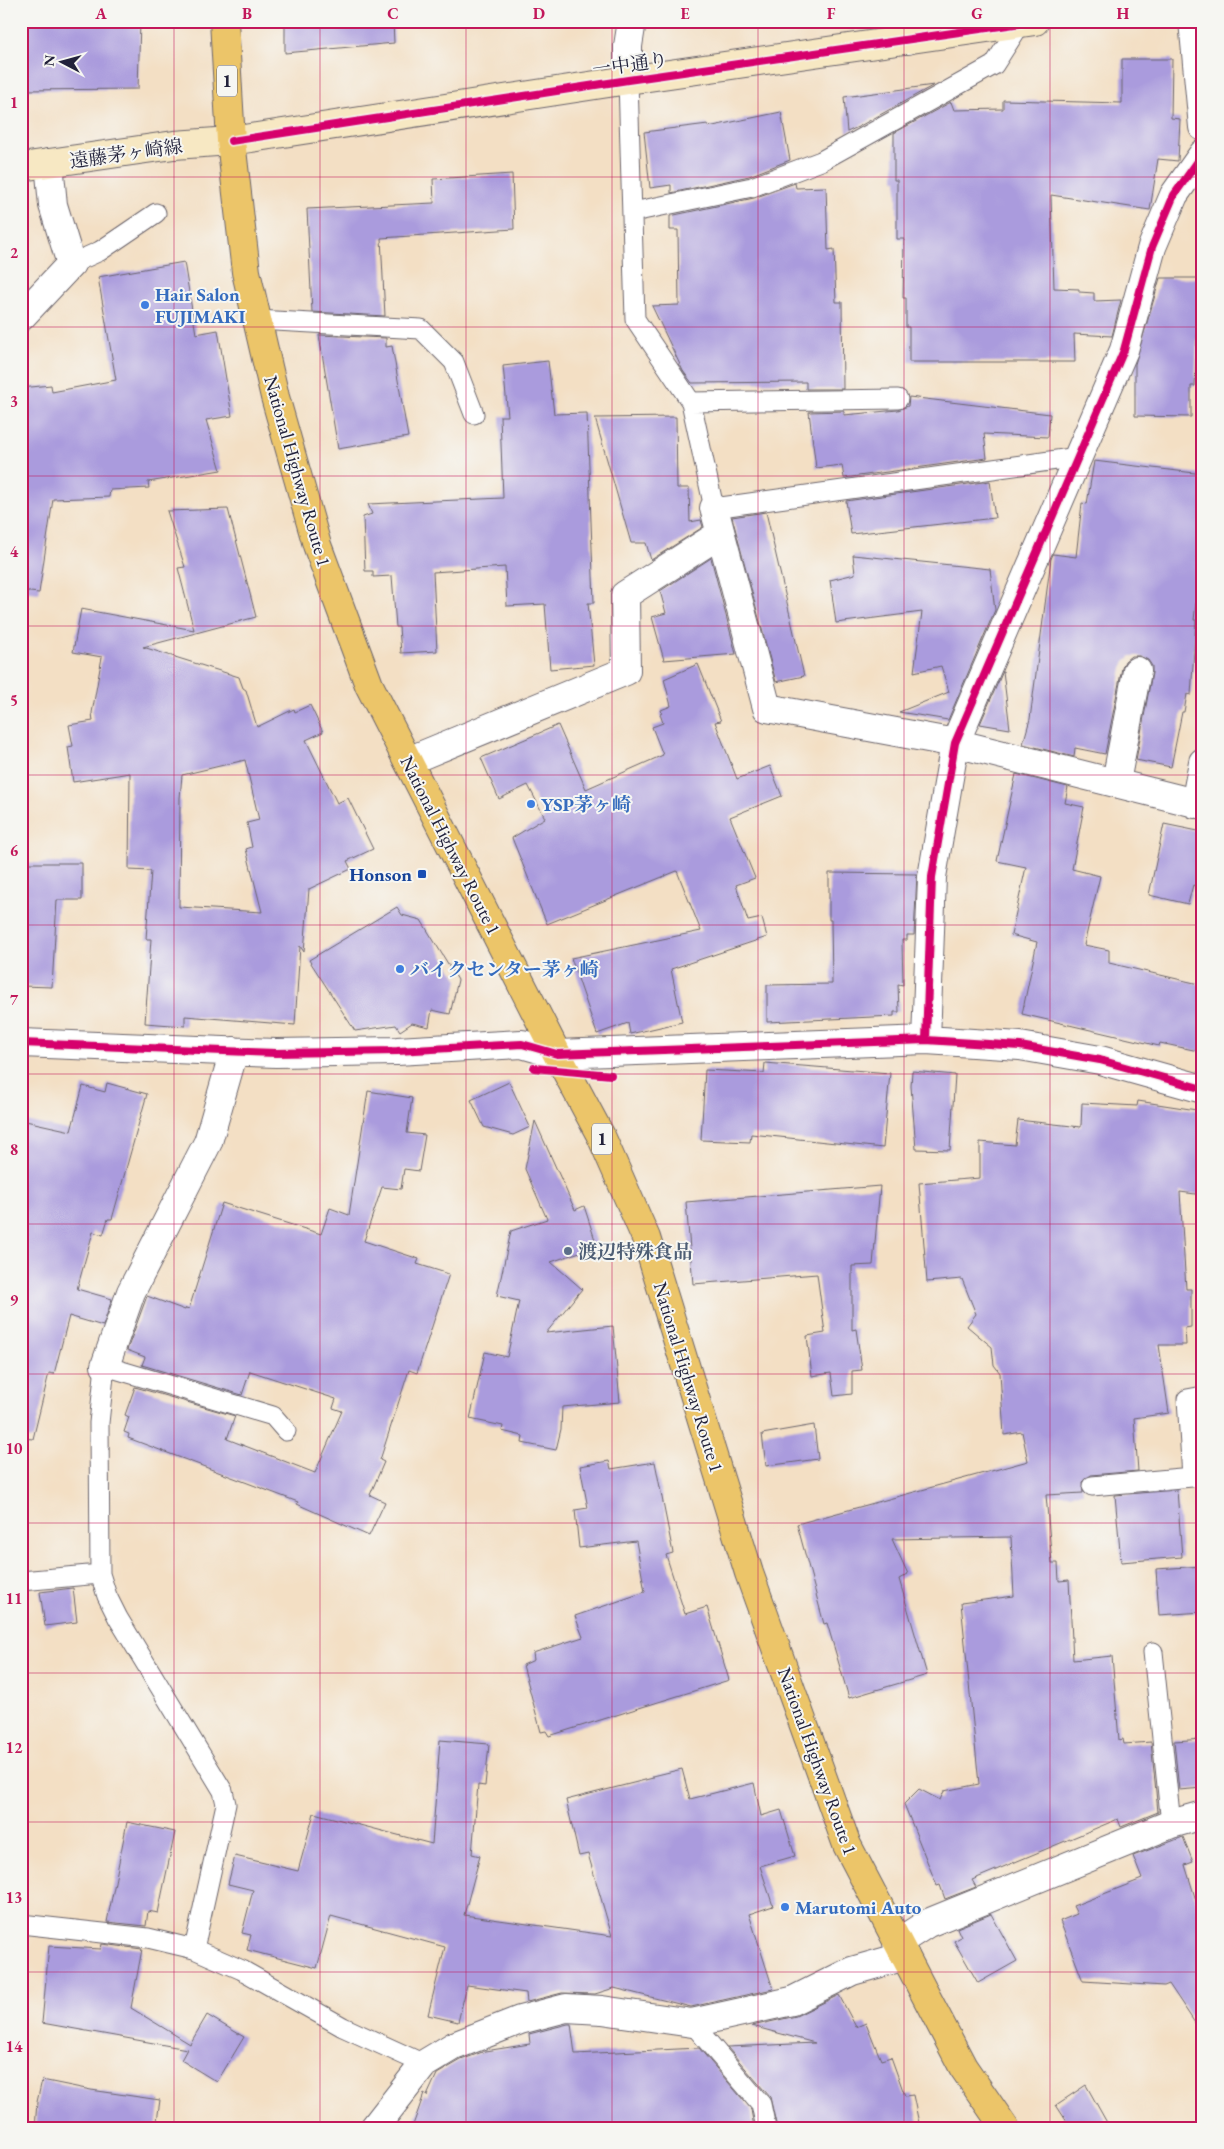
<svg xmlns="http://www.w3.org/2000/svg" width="1224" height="2149" viewBox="0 0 1224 2149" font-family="'EB Garamond','Noto Serif JP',serif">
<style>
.building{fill:#aa9bdd;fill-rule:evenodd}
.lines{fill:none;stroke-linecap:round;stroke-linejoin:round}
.lane-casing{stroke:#6b646b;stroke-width:21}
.street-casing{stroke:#6b646b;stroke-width:30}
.secondary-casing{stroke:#6b646b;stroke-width:30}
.highway-casing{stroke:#6b646b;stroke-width:30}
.lane{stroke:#fff;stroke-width:19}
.street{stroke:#fff;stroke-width:28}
.secondary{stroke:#f7e8c3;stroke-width:28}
.highway{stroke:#ecc569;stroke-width:28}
.cycleway-casing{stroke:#f6f6f2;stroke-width:11}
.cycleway{stroke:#d6006c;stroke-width:8}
.grid{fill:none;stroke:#c2185b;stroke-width:1;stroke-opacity:0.55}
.shop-dot{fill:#3f7fe0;stroke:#f6f6f2;stroke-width:2}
.transit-dot{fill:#1a4fb4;stroke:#f6f6f2;stroke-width:2}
.service-dot{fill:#5c6f8a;stroke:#f6f6f2;stroke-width:2}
.labels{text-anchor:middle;stroke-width:4;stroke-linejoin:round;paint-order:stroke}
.shield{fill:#f6f6f2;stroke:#626272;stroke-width:1}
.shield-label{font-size:18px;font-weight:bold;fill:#22223b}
.street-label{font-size:19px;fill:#22223b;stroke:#f6f6f2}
.shop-label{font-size:19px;font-weight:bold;fill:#366cbe;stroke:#f6f6f2;text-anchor:start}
.transit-label{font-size:19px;font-weight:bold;fill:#164399;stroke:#f6f6f2;text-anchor:end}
.service-label{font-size:19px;font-weight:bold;fill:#4e5e75;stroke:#f6f6f2;text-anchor:start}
.neatline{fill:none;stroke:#c2185b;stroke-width:2}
.grid-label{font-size:16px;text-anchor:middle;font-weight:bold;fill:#c2185b}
</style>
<rect width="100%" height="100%" fill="#f6f6f2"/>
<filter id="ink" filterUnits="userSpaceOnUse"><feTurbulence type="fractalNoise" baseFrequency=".02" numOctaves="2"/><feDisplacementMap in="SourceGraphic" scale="10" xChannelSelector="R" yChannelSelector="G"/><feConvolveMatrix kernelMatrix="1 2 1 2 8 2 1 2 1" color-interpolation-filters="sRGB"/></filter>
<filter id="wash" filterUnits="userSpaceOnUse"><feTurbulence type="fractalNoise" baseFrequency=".0096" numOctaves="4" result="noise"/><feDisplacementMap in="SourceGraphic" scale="20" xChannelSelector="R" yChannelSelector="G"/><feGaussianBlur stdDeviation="1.12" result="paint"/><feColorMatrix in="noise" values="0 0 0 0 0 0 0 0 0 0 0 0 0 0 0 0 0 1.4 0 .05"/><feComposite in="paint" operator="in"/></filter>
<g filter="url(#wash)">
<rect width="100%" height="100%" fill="#f3dfc4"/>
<g id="blocks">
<!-- building -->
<path class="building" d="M21,21H140L138,89L21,90Z
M285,21H393L394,43L285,53Z
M1122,59H1172L1171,118L1180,119L1178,161L1158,159L1150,210L1051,195L1054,288L1079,289V292L1094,293V301L1121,300L1112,336L1074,334L1075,362H909V327H906V298H903L904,239H897V180H894V133L951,102L954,110L1003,109V100L1122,103Z
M934,85L858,127L847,132L844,97Z
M781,112L790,160L749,176L671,193V185L650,188L644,132L708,124V127Z
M512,174L514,229L381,238L385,316L312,312L307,209L434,203L433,179Z
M795,183L796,188L826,187L828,250L834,249L836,302H842L843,389H806V382L692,383L683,371L652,306L679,305L678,230H670V216L754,198Z
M184,262L196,334L218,330L232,416L206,420L221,470L148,482L149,488L110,490L109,497L53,499L39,593L21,591V388L51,385L52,392L116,380L98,277Z
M1160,278H1203V320H1198L1195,386H1191V417L1135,416V364Z
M319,335L386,338V347L392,346L408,437L338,449Z
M548,361L554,414L587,413L594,603H588L594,665L550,669L545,604L507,606L505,567L433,572L437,651L401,653L399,627H396L392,576L373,577V571H365L363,517L372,514L368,504L503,498L500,416H508L503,366Z
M909,397L1050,414L1048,437L984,434L987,458L844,478L842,465L816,468L809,412L844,411V415L898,410L908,406Z
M676,417L677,488H689L690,522L701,520L703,527L651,560L646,543H631L595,418Z
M1094,461L1203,474V544L1194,620H1196L1191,695L1187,694L1184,712H1182L1171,767L1136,760L1152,673V666L1148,660L1139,656H1131L1125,661L1122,668L1105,754L1075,748L1074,757L1023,744L1030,719L1051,559L1053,554L1076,557L1082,503L1087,504Z
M990,481L995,518L851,534L846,501Z
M228,509L256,617L143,647L239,677L243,688L246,690L257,727L294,709L295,712L310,705L323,732L306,740L337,803L348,798L373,849L347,861L351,869L309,889L304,952L300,946L295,1025L185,1016V1026L145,1023L151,939H146L151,871L129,870L130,773L73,782L68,747L73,746L69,725L93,721L92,713L102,657L73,652L81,609L194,630L178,568L185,567L167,511ZM245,760L259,820L247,823L252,847L246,849L262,912L179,907L180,798L182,775Z
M766,512L804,676L776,682L732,517Z
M853,555L990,569L995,610L948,720L899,712L949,692L941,666L914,672L922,612L836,623L830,580L855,574Z
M711,558L736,654L664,660L652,617L666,613L660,591Z
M698,664L721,721L715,722L737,779L770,766L782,796L730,817L755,878L736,885L748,921L762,918L767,937L671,969L682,1022L630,1034L628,1023L597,1034L571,958L701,931L677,871L547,924L512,838L545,818L528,785L499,799L481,758L558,725L586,789L663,755L652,727L663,723L660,714L662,713L661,710L671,706L664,679Z
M1003,671L1010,729L980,724Z
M1016,774L1068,787L1065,803L1084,807L1072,869L1100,876L1084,945L1109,950V963L1203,985V1052L1160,1043L1159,1046L1022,1014L1037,942L1011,935L1026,867L997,861Z
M1164,824L1203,832V854L1196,886L1193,885L1188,904L1149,895Z
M21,863H82V900H57L52,987L21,986Z
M829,873L917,874L914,935H907V940H902L903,985L898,984L899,1012H894V1016L767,1022V985L832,984L831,920H829Z
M397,907L402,915L421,920L458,980L450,1014L432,1010L429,1027L412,1023L400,1031L396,1025L355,1031L309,960Z
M765,1063L890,1073L883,1148L751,1134L750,1142L701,1140L705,1070L764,1073Z
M912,1071L955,1075L950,1150L916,1149L911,1086Z
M509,1082L530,1127L513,1135L484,1127L471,1100Z
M107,1083L147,1094L112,1219H108L103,1235L93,1232L77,1289L112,1299L103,1326L69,1316L54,1374L49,1373L33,1439L21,1438V1120L71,1131L83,1086L105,1092Z
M368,1091L412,1098L407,1133L425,1135L419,1171L404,1169L401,1189L382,1187L364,1241L419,1259L417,1264L449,1274L417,1373L409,1370L380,1460L384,1462L370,1495L385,1502L369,1536L297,1504L298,1502L128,1438L129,1434L124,1432L129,1417L125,1415L135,1387L235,1416L227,1439L315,1473L342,1411L333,1408L336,1399L250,1371L242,1395L142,1365L145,1357L127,1350L147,1296L185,1310L186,1308L189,1309L222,1203L321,1234L330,1208L349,1215Z
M1138,1101L1203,1111V1195L1180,1192L1186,1289H1191V1327L1185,1328L1186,1345H1159L1169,1413L1134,1418L1138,1471L1091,1475L1082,1482L1083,1493L1046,1495L1052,1563H1058L1059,1581L1069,1580L1073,1660L1112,1656L1119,1740L1123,1739L1124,1744L1151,1742L1158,1812L1121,1827L1118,1819L972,1880L976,1887L945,1899L940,1885L937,1886L904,1804L919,1789L940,1800L944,1791L979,1784L961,1603L1014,1596L1011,1537L892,1539L908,1574L899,1579L927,1675L849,1698L827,1623L824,1624L797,1524L1028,1461L1022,1432L1004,1435L1000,1373L994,1365L992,1347L967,1326L976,1314L962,1279L927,1282L919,1183L980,1178V1142L1015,1145L1018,1120L1081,1127L1082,1103L1137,1106Z
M535,1121L575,1210L584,1206L597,1246L551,1262L582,1289L546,1333L613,1326L620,1402L562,1407L561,1429L556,1450L522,1443L523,1436L502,1431L503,1426L470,1419L485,1352L507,1357L519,1301L497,1296L511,1231L547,1219L525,1169Z
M880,1186L873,1265L852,1266V1330L856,1329L862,1370L852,1371V1394L834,1396L831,1373L812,1376L807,1336L825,1333L817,1274L693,1284L686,1202Z
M814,1425L818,1459L766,1466L762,1434Z
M609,1461L611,1469L655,1462L673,1553L666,1555L685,1614L707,1607L729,1680L549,1736L546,1731L541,1732L523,1665L534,1660L533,1653L583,1637L575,1616L645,1592L636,1541L579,1548L575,1510L588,1508L580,1466Z
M1177,1490L1182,1557L1121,1562L1115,1495Z
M1203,1566V1612L1159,1615L1156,1569Z
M73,1588L77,1622L45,1626L40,1592Z
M1203,1739V1788L1179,1790L1174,1741Z
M440,1740L489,1744L485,1786L478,1785L472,1854L480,1856L464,1915L612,1936L588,1854L579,1856L566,1800L653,1778V1776L682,1769L690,1799L754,1783L761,1816L781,1810L795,1856L760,1866L773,1906L749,1914L773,1989L691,2007L614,1988L595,1994L562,1993L527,2002L526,1993L467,1985L458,2022L428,2015L445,1947L331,1916L317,1968L247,1950L251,1935L242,1933L253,1890L228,1884L235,1856L298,1871L314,1813L432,1844Z
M127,1822L175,1832L158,1913L148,1911L146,1926L107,1922Z
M1183,1837L1193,1862L1185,1865L1203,1923V2035L1169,1984L1164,1986L1083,1981L1060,1921L1077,1914L1073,1906L1142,1879L1133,1856Z
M991,1914L1017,1961L978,1983L954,1941L961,1937L957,1928Z
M102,1944L142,1949L131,2008L190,2044L207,2015L244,2037L217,2082L181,2060L187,2049L42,2023L49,1946L101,1949Z
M839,1995L856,2027L866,2023L881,2060L891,2057L905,2096L913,2095L920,2128H777L770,2097L727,2047L815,2043L752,2026L796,2016Z
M568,2024H571L575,2054L699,2048L751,2109L754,2128H412L424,2094L427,2096L437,2074L461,2060L485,2051L530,2044L529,2034Z
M42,2080L91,2090L160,2100L156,2128H35L37,2102Z
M1086,2085L1110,2128H1071L1056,2105Z"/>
</g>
</g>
<g filter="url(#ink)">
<use href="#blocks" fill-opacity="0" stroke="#6b646b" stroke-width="1"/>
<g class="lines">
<!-- lane casing -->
<g class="lane-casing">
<path id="lane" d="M628,80L635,319L691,402L714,508L1078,457
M633,212L752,187L821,161L994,65L1021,23
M71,264L100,251L156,213
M257,320L421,329L454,362L474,414
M691,402L898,399
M1092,1486L1192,1477L1187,1399L1203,1396
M21,1581L100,1574
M1153,1652L1171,1824
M21,1924L148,1938L194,1949L242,1970L343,2027L424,2064
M194,1949L226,1804L223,1791L118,1618L107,1596L100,1574L99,1423L105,1366L273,1416L286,1431
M692,2023L761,2104L766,2128"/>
</g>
<!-- street casing -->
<g class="street-casing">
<path id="street" d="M898,21L908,40
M1193,21L1203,127
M628,80V46L632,21
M21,317L71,264L53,205L49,163
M714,508L767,708L955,743L1203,805
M408,761L626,671L625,595L720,534
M1116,782L1137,671
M1195,804L1203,762
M926,1040L932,877L955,743L1124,350L1152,247L1174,195L1203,154
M21,1043L276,1053L397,1051L522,1044L557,1054L926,1040L1020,1046L1100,1060L1203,1089
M105,1366L131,1292L208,1142L234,1051
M897,1943L928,1923L1171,1824L1203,1815
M374,2128L424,2064L454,2046L520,2020L566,2008L602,2010L692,2023L792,2001L852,1971L905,1956"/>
</g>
<!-- secondary casing -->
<g class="secondary-casing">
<path id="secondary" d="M21,167L174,145L231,141L628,80L1035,21"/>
</g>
<!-- highway casing -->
<g class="highway-casing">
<path id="highway" d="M224,21L231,141L246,272L275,397L317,545L369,685L557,1054L601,1136L646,1238L749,1573L847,1845L963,2067L1005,2128"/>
</g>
<!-- lane -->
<use href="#lane" class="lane"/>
<!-- street -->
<use href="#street" class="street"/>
<!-- secondary -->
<use href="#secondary" class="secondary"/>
<!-- highway -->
<use href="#highway" class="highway"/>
<!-- cycleway casing -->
<g class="cycleway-casing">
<path id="cycleway" d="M231,141L628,80L1035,21
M926,1040L932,877L955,743L1124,350L1152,247L1174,195L1203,154
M21,1043L276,1053L397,1051L522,1044L557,1054L926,1040L1020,1046L1100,1060L1203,1089
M534,1068L611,1075"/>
</g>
<!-- cycleway -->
<use href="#cycleway" class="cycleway"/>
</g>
</g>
<!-- grid -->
<path class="grid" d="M174,21V2128M320,21V2128M466,21V2128M612,21V2128M758,21V2128M904,21V2128M1050,21V2128M21,177H1203M21,327H1203M21,476H1203M21,626H1203M21,775H1203M21,925H1203M21,1074H1203M21,1224H1203M21,1374H1203M21,1523H1203M21,1673H1203M21,1822H1203M21,1972H1203"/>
<!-- markers -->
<g class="shop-dot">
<circle cx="145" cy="305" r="5"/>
<circle cx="531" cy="804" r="5"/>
<circle cx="400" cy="969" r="5"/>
<circle cx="785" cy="1907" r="5"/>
</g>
<rect class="transit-dot" x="417" y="869" width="10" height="10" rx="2.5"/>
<circle class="service-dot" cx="568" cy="1251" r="5"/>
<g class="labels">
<!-- shield labels -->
<g class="shield">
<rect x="217" y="65.5" width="20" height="31" rx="4"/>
<rect x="592" y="1123.5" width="20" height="31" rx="4"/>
</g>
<g class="shield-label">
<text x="227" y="87">1</text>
<text x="602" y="1145">1</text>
</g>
<!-- street labels -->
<g class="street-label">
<text transform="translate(630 64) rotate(-8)" y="7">一中通り</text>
<text transform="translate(126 153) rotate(-8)" y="7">遠藤茅ヶ崎線</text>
<text transform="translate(298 471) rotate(74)" y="7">National Highway Route 1</text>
<text transform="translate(451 845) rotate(63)" y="7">National Highway Route 1</text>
<text transform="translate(689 1377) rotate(73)" y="7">National Highway Route 1</text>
<text transform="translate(818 1761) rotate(70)" y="7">National Highway Route 1</text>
</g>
<!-- shop labels -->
<g class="shop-label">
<text x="155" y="301">Hair Salon<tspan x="155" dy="22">FUJIMAKI</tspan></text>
<text x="541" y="811">YSP茅ヶ崎</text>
<text x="410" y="976">バイクセンター茅ヶ崎</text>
<text x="795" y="1914">Marutomi Auto</text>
</g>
<!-- transit labels -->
<g class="transit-label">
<text x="412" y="881">Honson</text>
</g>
<!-- service labels -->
<g class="service-label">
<text x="578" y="1258">渡辺特殊食品</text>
</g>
</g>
<!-- margin -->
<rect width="1224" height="2149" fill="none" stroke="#f6f6f2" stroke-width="55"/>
<!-- north arrow -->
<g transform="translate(62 62) rotate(276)" stroke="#f6f6f2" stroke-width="4" paint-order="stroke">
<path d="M0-4L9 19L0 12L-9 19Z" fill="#22223b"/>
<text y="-8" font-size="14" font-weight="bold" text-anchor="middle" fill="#22223b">N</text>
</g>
<rect x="28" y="28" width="1168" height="2094" class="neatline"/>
<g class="grid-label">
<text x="101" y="19">A</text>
<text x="247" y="19">B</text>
<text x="393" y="19">C</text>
<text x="539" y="19">D</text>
<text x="685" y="19">E</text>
<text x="831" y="19">F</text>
<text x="977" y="19">G</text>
<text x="1123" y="19">H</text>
<text x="14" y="108">1</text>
<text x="14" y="258">2</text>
<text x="14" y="407">3</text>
<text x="14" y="557">4</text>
<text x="14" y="706">5</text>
<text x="14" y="856">6</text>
<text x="14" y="1005">7</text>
<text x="14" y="1155">8</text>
<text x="14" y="1305">9</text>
<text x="14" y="1454">10</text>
<text x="14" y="1604">11</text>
<text x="14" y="1753">12</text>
<text x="14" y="1903">13</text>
<text x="14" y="2052">14</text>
</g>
</svg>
